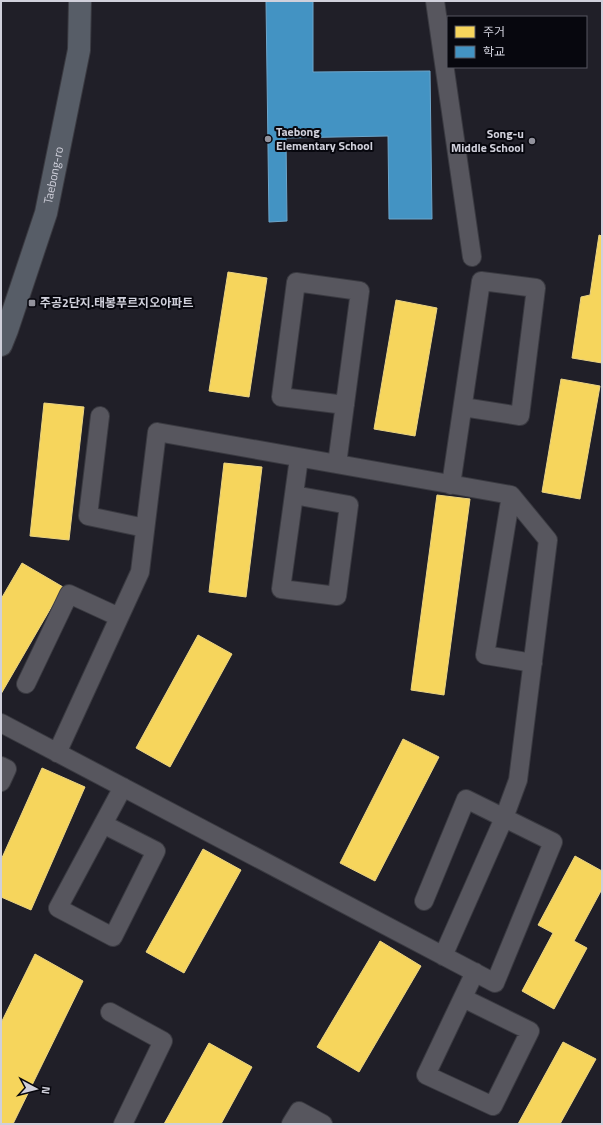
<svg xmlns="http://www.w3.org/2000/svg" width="603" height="1125" viewBox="0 0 603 1125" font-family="'Titillium Web','Noto Sans KR',sans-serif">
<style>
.homes{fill:#f6d55c;stroke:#ebd482}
.schools{fill:#4393c3;stroke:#6da5ca}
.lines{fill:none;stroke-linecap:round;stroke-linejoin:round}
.minor-casing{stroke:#3a3a41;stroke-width:20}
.major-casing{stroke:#3a3a41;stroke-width:24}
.minor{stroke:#57565e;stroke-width:18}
.major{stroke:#575d67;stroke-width:22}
.poi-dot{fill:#92929c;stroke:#07070e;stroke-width:1.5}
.labels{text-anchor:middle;stroke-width:4;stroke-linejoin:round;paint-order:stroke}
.poi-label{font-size:12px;font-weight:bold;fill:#d0d0db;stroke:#07070e;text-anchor:start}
.street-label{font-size:12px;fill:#d0d0db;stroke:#07070e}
</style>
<rect width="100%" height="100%" fill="#201f28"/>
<!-- homes -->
<path class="homes" d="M599,235L602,236V363L572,358L581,297L590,295Z
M228,272L267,278L249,397L209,391Z
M396,300L437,308L415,436L374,429Z
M561,379L600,386L580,499L542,492Z
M44,403L84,407L69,540L30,536Z
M224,463L262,467L246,597L209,592Z
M437,495L470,499L444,695L411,690Z
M22,563L63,587L1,694V599Z
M198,635L232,654L170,767L136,748Z
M403,739L439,757L375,881L340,863Z
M42,768L85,787L31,910L1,897V860Z
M203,849L241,870L184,973L146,952Z
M575,856L602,871V889L574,941L587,948L554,1009L522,991L553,933L538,925Z
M380,941L421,966L359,1072L317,1047Z
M35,954L83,981L13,1124H1V1023Z
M563,1042L596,1059L560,1124H518Z
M209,1043L252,1067L221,1124H164Z"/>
<!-- schools -->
<path class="schools" d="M266,1H313V72L430,71L432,219H389L388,136L286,138L287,221L269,222Z"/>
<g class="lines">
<!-- minor casing -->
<g class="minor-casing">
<path id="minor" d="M435,1L472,257
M100,416L88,516L145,528
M337,464L360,291L296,282L281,397L345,405
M451,485L481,281L536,288L520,416L463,407
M294,495L349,505L337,596L281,589L299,458
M511,495L485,655L533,663
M26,684L69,594L119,617
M1,723L495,983L553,842L466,799L424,901
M57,753L140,572L157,432L511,495L548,540L518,780L504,818L443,956
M1,766L7,769L1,782
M103,824L156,851L113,937L58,908L123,787
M463,998L530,1031L493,1106L426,1075L475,972
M110,1012L163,1041L123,1124
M291,1124L299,1111L323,1124"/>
</g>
<!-- major casing -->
<g class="major-casing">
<g id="major">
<path id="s1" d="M1,345L7,330L46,213L79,50L80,1"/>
</g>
</g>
<!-- minor -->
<use href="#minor" class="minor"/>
<!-- major -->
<use href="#major" class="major"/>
</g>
<!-- markers -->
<g class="poi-dot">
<circle cx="268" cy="139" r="4"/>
<circle cx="532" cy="141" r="4"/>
<rect x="28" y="299" width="8" height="8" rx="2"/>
</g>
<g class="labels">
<!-- poi labels -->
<g class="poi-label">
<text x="276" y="136">Taebong<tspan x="276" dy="14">Elementary School</tspan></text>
<text x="524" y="138" text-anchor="end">Song-u<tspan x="524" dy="14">Middle School</tspan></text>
<text x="40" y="307">주공2단지.태봉푸르지오아파트</text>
</g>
<!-- street labels -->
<g class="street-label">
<text dy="4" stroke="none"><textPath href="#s1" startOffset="178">Taebong-ro</textPath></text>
</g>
</g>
<!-- border -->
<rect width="603" height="1125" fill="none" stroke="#d0d0db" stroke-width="4"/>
<!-- legend -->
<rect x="447" y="16" width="140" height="52" fill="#07070e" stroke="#575760"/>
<rect x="455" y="26" width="20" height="12" fill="#f6d55c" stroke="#575760"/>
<text x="483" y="36" font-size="12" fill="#d0d0db">주거</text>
<rect x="455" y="46" width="20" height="12" fill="#4393c3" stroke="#575760"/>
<text x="483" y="56" font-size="12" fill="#d0d0db">학교</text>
<!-- north arrow -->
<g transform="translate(36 1089) rotate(97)" stroke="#07070e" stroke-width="3" paint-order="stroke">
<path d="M0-3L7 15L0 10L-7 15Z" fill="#d0d0db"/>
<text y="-6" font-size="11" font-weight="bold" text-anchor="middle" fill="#d0d0db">N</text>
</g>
</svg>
